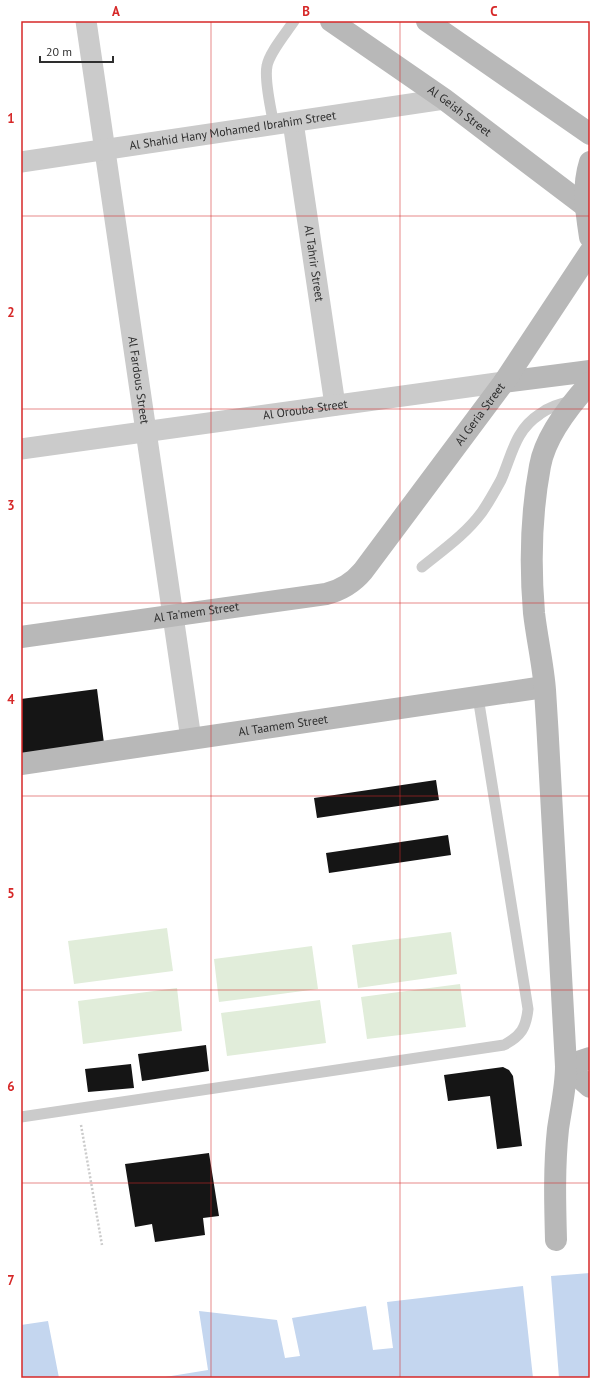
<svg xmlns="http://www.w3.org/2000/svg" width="611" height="1399" viewBox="0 0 611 1399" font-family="'PT Sans',sans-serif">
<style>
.green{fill:#e1edda}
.water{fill:#c4d6ef}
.building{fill:#151515}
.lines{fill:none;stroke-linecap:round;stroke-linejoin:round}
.path{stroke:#cbcbcb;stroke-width:2.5;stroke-dasharray:2 2;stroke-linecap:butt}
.lane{stroke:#cbcbcb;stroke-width:11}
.street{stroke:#cbcbcb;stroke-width:21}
.secondary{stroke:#b8b8b8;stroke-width:22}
.grid{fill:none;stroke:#d62828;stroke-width:1;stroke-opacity:0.55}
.labels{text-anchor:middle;stroke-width:4;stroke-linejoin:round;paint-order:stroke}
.street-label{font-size:12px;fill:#2e2e2e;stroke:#fff}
.neatline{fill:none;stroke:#d62828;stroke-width:1.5}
.grid-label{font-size:13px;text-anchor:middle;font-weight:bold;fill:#d62828}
</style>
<rect width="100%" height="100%" fill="#fff"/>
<!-- green -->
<path class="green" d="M167,928L173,971L74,984L68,941Z
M451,932L457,974L358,988L352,945Z
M312,946L318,989L219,1002L214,959Z
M460,984L466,1027L367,1039L361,997Z
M177,988L182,1031L83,1044L78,1001Z
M320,1000L326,1043L227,1056L221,1013Z"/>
<!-- water -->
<path class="water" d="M590,1273V1378H559L551,1276Z
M523,1286L533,1378H159L208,1370L199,1311L277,1320L285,1358L300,1356L292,1318L366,1306L373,1350L393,1348L387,1302Z
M48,1321L59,1378H21V1325Z"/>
<!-- building -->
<path class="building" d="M97,689L105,751L21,762V699Z
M436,780L439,800L317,818L314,798Z
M448,835L451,855L329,873L326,853Z
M206,1045L209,1071L142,1081L138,1054Z
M131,1064L134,1088L88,1092L85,1069Z
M503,1067L509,1070L513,1076L522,1146L497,1149L490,1096L448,1101L444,1075Z
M209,1153L219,1216L203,1218L205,1235L155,1242L152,1224L135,1227L125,1164Z"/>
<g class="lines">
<!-- path -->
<path class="path" d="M81,1125L102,1245"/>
<!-- lane -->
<path class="lane" d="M274,125C271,110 264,80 267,66C269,53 286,33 294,21
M422,567C443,550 466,534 482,512C489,502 495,491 501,480C512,455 515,430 540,414C549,407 560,404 571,401
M21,1117L504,1045C521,1036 526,1028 528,1009L478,697"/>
<!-- street -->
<g class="street">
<path id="s1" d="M86,21L191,739"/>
<path id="s2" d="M293,122L335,405"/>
<path id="s3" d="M21,162L444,99"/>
<path id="s4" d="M21,449L504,382"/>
</g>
<!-- secondary -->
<g class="secondary">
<path id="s5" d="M331,21L444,99L585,206"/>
<path d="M427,21L590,134"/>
<path d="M590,162C582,187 586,211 590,237"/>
<path d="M504,382L590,371"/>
<path id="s6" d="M21,637L326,594C342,590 353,583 363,571L504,382L590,252"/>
<path id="s7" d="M21,764L544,687"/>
<path d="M566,1066L590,1087"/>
<path d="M566,1066L590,1058"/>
<path d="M556,1240C555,1203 554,1166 558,1129C561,1108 566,1087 566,1066C559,940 553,815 545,690C543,664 537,639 534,613C530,565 531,514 540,466C545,437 570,405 590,383"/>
</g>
</g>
<!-- grid -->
<path class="grid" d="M211,21V1378M400,21V1378M21,216H590M21,409H590M21,603H590M21,796H590M21,990H590M21,1183H590"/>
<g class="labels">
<!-- street labels -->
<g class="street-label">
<text dy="4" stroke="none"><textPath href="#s5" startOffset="157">Al Geish Street</textPath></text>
<text dy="4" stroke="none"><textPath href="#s3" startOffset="214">Al Shahid Hany Mohamed Ibrahim Street</textPath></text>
<text dy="4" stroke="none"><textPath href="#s2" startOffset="143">Al Tahrir Street</textPath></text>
<text dy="4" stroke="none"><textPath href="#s1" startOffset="363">Al Fardous Street</textPath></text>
<text dy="4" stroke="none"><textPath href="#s4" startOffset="287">Al Orouba Street</textPath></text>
<text dy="4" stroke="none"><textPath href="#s6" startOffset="548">Al Geria Street</textPath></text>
<text dy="4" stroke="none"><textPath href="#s6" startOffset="177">Al Ta'mem Street</textPath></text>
<text dy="4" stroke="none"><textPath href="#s7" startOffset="265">Al Taamem Street</textPath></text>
</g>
</g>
<!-- border -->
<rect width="611" height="1399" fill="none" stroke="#ffffff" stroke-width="44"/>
<!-- scale -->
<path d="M40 56v6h73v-6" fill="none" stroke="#2e2e2e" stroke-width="2"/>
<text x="46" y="56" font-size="12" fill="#2e2e2e" stroke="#ffffff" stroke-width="3" paint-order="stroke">20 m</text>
<rect x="22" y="22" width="567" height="1355" class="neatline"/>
<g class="grid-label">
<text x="116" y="16">A</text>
<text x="306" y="16">B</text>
<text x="494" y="16">C</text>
<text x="11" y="123">1</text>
<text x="11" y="317">2</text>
<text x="11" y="510">3</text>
<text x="11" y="704">4</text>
<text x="11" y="898">5</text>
<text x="11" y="1091">6</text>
<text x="11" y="1285">7</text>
</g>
</svg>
